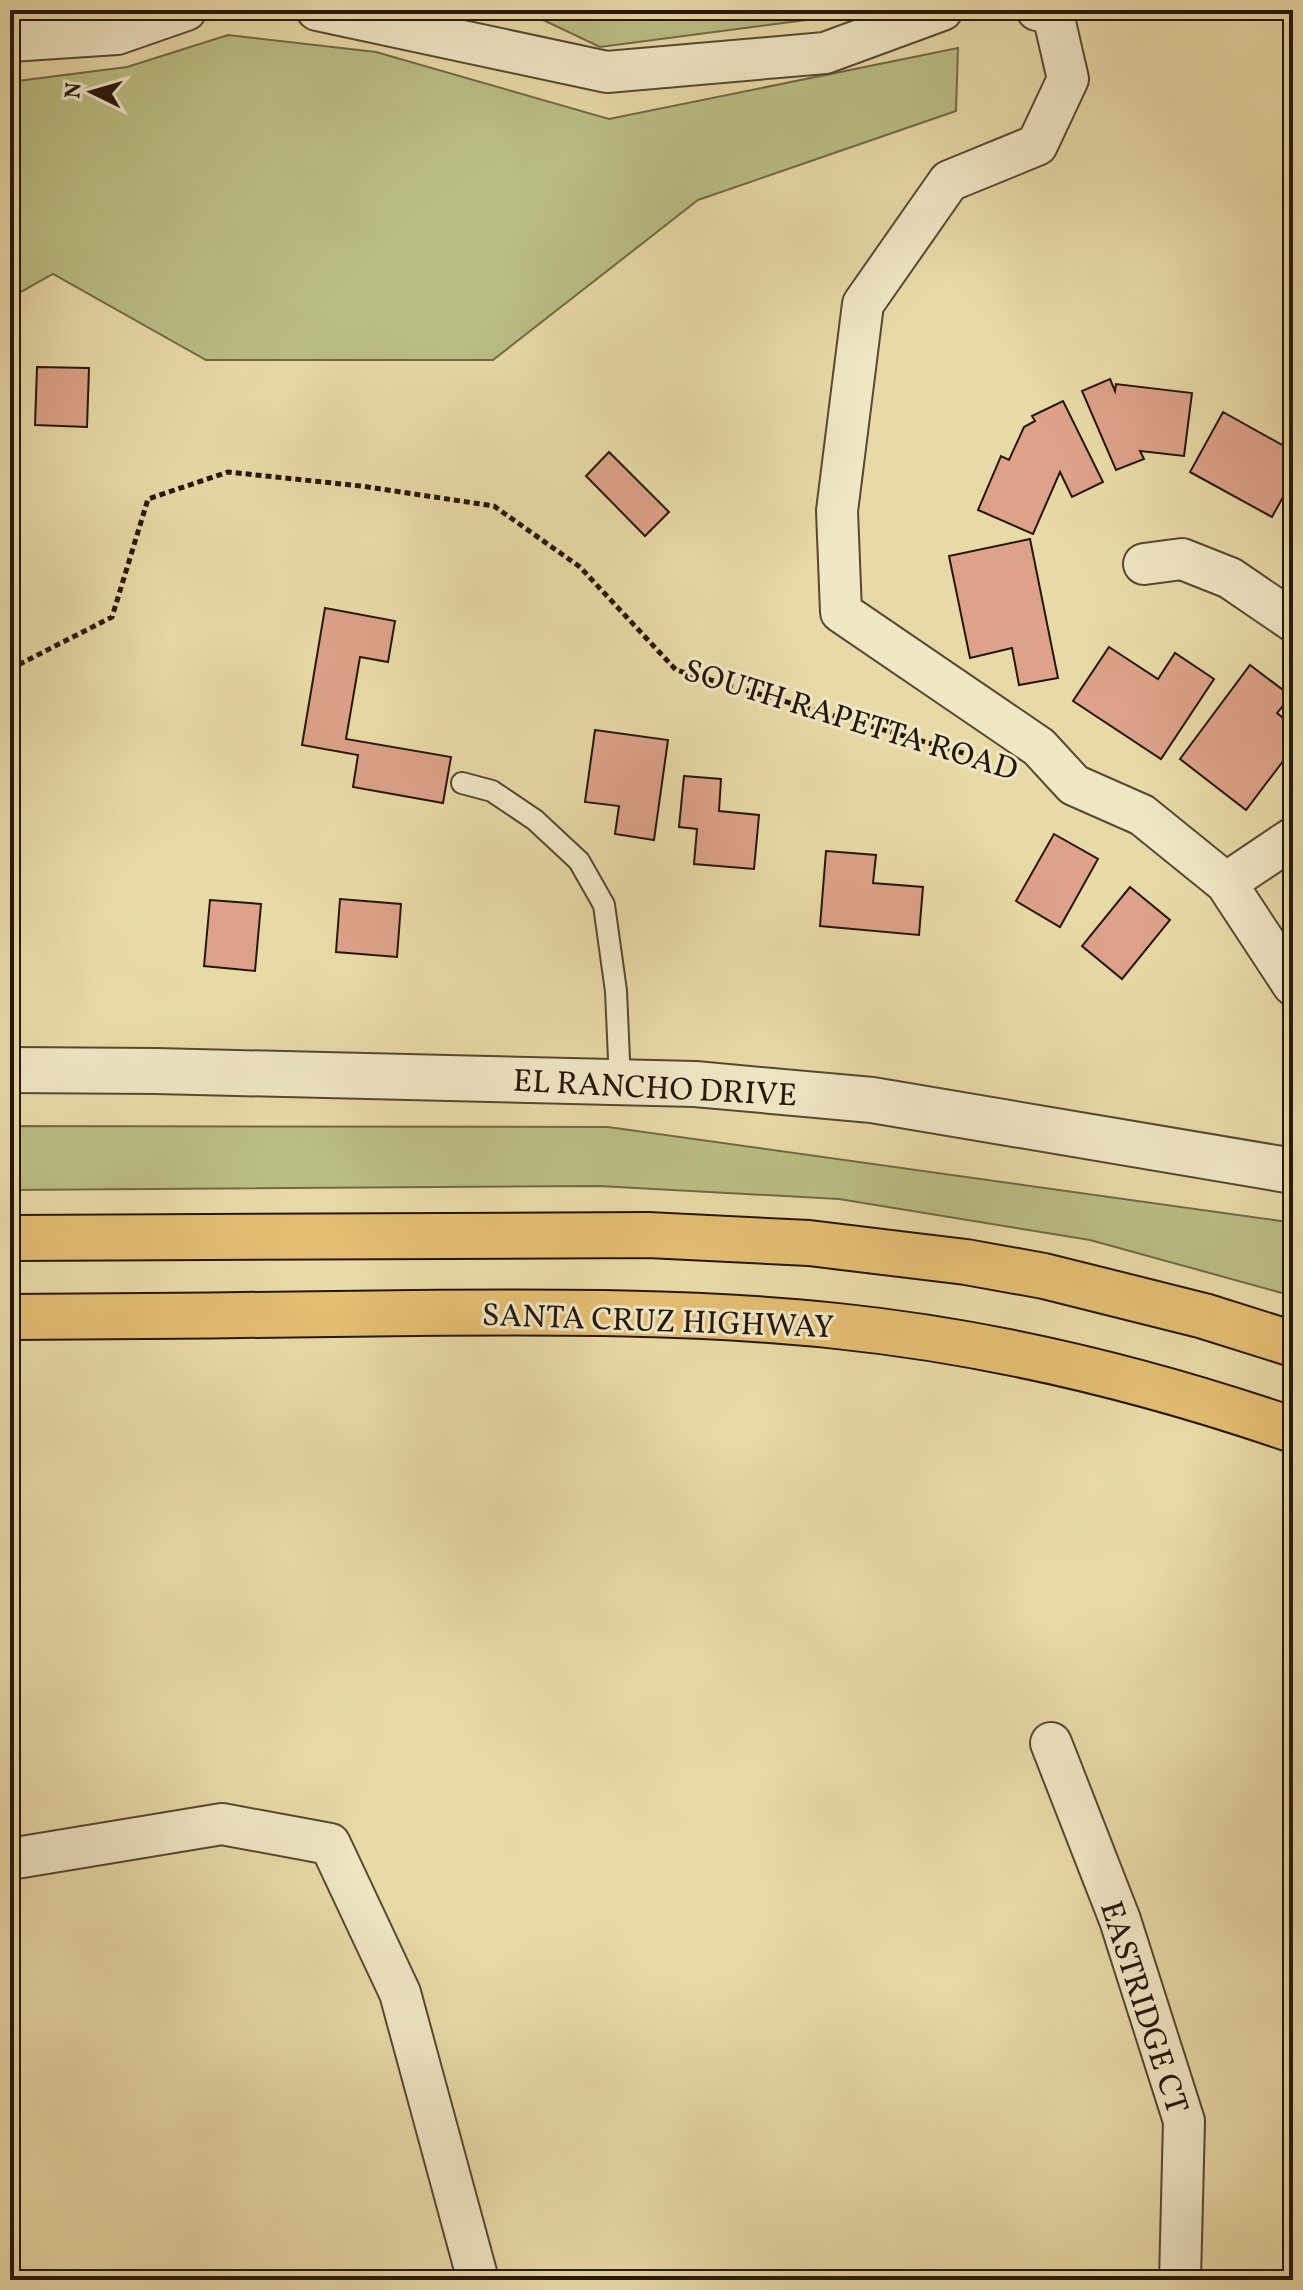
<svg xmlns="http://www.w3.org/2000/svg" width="1303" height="2290" viewBox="0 0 1303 2290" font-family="Vollkorn,serif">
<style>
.green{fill:#babe83;stroke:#706a48;stroke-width:2}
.building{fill:#dda289;stroke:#25170d;stroke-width:2}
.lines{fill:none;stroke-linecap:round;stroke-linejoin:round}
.service-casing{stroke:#564833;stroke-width:24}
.minor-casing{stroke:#564833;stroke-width:44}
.tertiary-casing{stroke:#564833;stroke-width:48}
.motorway-casing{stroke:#25170d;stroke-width:48}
.path{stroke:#25170d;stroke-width:5;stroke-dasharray:6 4;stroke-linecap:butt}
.service{stroke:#f0e7c5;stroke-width:20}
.minor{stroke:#f0e7c5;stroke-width:40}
.tertiary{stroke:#f0e7c5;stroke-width:44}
.motorway{stroke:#e4bd73;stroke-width:44}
.labels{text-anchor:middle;stroke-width:6;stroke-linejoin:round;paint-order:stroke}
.street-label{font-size:32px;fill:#25170d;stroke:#f0e7c5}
</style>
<rect width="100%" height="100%" fill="#e8daa6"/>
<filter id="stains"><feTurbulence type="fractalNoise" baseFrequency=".0025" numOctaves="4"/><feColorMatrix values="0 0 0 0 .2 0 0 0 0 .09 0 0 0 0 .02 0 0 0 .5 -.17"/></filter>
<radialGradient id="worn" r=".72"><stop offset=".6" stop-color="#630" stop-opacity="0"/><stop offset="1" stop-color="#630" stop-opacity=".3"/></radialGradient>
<!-- green -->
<path class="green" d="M522,10H840L822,18L600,47Z
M228,35L376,52L609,119L958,48L956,111L698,200L493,360H206L53,274L10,298V82L127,67Z
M10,1126L608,1127L1288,1222L1293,1224V1296L1090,1240L839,1199L599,1186L10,1190Z"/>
<!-- building -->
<path class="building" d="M37,367L89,368L87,427L35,425Z
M1110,379L1115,391L1116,384L1192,393L1184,456L1140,451L1144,459L1116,470L1082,391Z
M1063,401L1103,482L1072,497L1060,472L1033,534L978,510L1001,456L1009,460L1024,427L1035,421L1032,416Z
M1223,412L1293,451V479L1272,517L1190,472Z
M609,452L669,512L645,536L586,476Z
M1030,539L1058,678L1019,685L1012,648L970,658L949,556Z
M325,608L395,621L388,662L360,657L346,739L451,757L443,803L353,787L358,755L302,745Z
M1109,647L1158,679L1175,653L1214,679L1161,759L1073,701Z
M1250,665L1291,696L1277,713L1293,726V748L1246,810L1180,759Z
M595,730L668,740L654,840L615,834L619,806L585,802Z
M684,776L721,779L719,811L759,815L754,869L694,864L697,829L679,827Z
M1054,834L1098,859L1060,927L1016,901Z
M826,851L876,855L873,883L923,887L919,935L820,926Z
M1130,887L1170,920L1122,979L1082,946Z
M340,899L401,904L397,957L336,952Z
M210,900L261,904L255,971L204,966Z"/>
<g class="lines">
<!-- service casing -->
<g class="service-casing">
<path id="service" d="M462,783L492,791L535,820L579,861L604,905L616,991L620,1082"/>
</g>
<!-- minor casing -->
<g class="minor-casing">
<path id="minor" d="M317,10L607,72L825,53L942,10
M1037,10L1053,14L1068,79L1037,145L949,181L863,304L837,511L841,612L1039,747L1074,785L1142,815L1226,883L1293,985
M10,41L117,34L186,10
M1144,564L1182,559L1230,578L1293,621
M1226,883L1293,838
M1051,1743L1120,1920L1184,2121L1180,2280
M10,1859L222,1824L330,1844L400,1993L478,2280"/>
</g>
<!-- tertiary casing -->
<g class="tertiary-casing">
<path id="tertiary" d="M10,1070L156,1071L695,1084L872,1100L1293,1171"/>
</g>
<!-- motorway casing -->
<g class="motorway-casing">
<path id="motorway" d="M10,1238L648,1235L809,1243L966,1262L1044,1276L1204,1316L1293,1344
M10,1317C145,1316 279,1315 414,1313C555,1312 696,1311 837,1326C992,1342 1145,1379 1293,1430"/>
</g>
<!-- path -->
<path class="path" d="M10,669L112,617L148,499L228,472L361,486L494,506L580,567L676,670L984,759"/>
<!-- service -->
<use href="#service" class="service"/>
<!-- minor -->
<use href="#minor" class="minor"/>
<!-- tertiary -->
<use href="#tertiary" class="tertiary"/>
<!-- motorway -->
<use href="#motorway" class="motorway"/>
</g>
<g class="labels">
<!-- street labels -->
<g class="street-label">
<text transform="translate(851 719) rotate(17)" y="11">SOUTH RAPETTA ROAD</text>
<text transform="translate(655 1087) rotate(3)" y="11">EL RANCHO DRIVE</text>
<text transform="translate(658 1320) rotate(2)" y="11">SANTA CRUZ HIGHWAY</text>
<text transform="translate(1145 2007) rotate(72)" y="11">EASTRIDGE CT</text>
</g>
</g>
<!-- margin -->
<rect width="1303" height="2290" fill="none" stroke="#e8daa6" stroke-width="40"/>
<rect x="12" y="12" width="1279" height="2266" fill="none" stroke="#25170d" stroke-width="4"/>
<rect x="20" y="20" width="1263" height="2250" fill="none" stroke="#25170d" stroke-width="2"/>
<!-- north arrow -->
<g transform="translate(92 92) rotate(275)" stroke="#f0e7c5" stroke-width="6" paint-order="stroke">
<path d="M0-6L14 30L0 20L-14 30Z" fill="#25170d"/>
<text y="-12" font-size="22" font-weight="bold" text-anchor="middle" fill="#25170d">N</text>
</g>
<rect width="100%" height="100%" filter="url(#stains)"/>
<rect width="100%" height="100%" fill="url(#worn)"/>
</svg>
